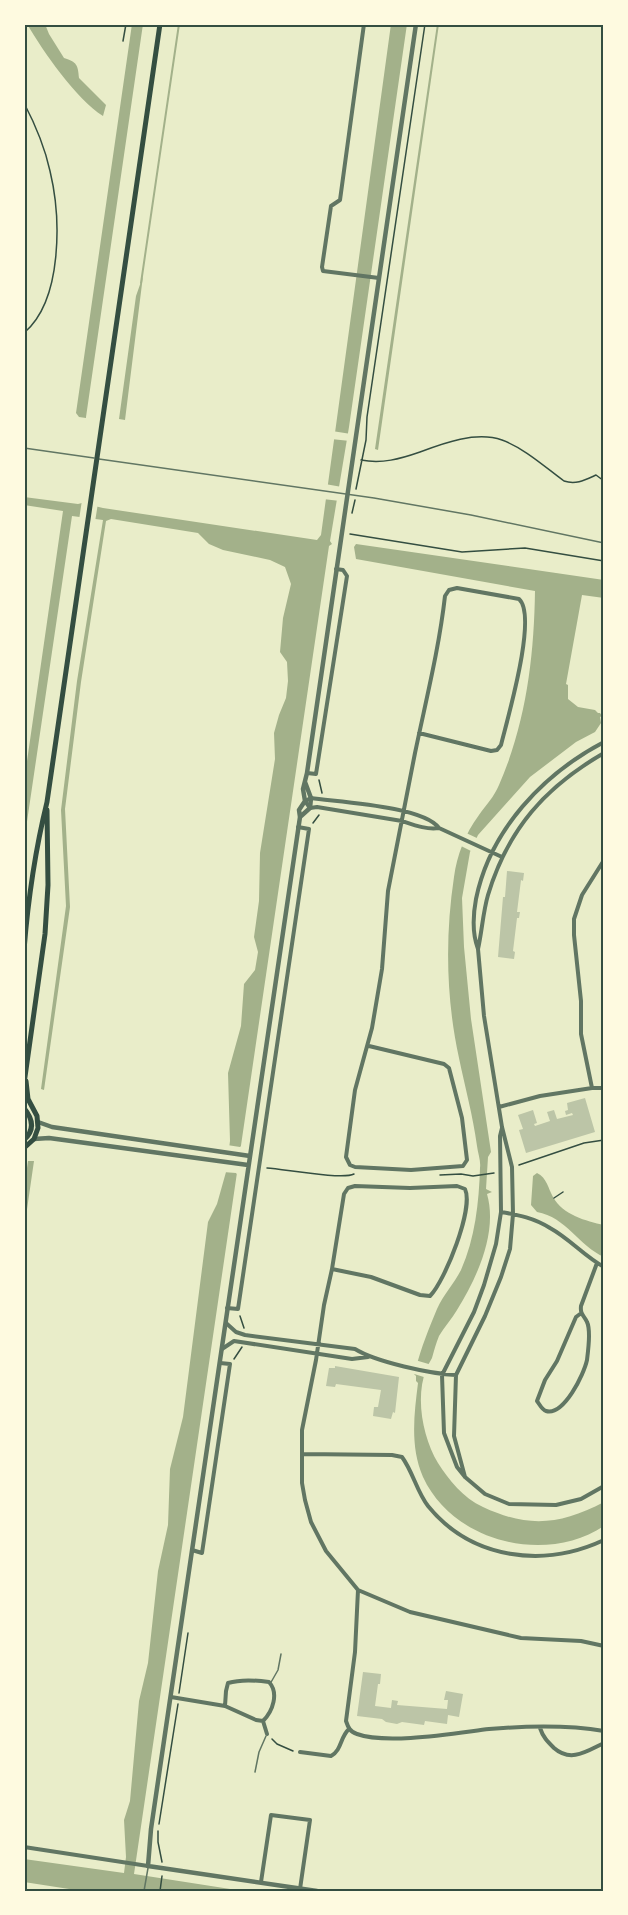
<svg xmlns="http://www.w3.org/2000/svg" width="628" height="1915" viewBox="0 0 628 1915" font-family="Raleway,sans-serif">
<style>
.water{fill:#a3b18a}
.pier{fill:#e9edc9}
.lines{fill:none;stroke-linecap:round;stroke-linejoin:round}
.stream{stroke:#a3b18a;stroke-width:2}
.building{fill:#bcc5a7}
.path{stroke:#344e41;stroke-width:1.5}
.service{stroke:#617663;stroke-width:1.5}
.minor{stroke:#617663;stroke-width:4}
.tertiary{stroke:#617663;stroke-width:4.5}
.secondary{stroke:#344e41;stroke-width:5}
.neatline{fill:none;stroke:#344e41;stroke-width:2}
</style>
<rect width="100%" height="100%" fill="#e9edc9"/>
<!-- water -->
<path class="water" d="M27,24H45L49,34L64,58C77,62 78,65 79,78L106,105L103,116C76,99 43,51 27,24Z
M132,24H143L86,417V418L79,417L76,413Z
M391,24H407L349,427L330,541L332,544L329,546L134,1874L243,1891H82L24,1882V1859L124,1873L126,1857L124,1820L130,1801L139,1701L148,1663L158,1571L168,1525L170,1469L183,1417L208,1222L217,1204L226,1172L230,1141L228,1073L241,1026L244,984L255,970L258,952L254,937L259,901L260,853L275,759L274,733L279,715L286,698L288,681L287,662L280,652L283,618L291,584L285,567L270,560L223,550L209,544L198,533L111,519L106,521L81,682L65,809L70,907L44,1090L41,1089L66,906L61,810L77,681L103,520L72,516L24,842V782L63,511L24,505V497L78,504L82,503L103,508L317,540L321,535Z
M437,24H439L378,450L375,449Z
M143,276L125,420L119,419L136,296Z
M356,544L604,580V598L582,595L566,684L568,685V699L578,707L595,710L598,713H600L602,716L600,717L601,723L595,732L576,742L530,777L478,835L470,852L462,898L464,947L471,1019L491,1152L488,1157L486,1189L492,1192L487,1194C498,1232 477,1278 457,1310C452,1319 444,1327 439,1336C436,1343 434,1351 432,1358C430,1362 427,1366 426,1370C415,1398 423,1438 438,1463C449,1480 463,1498 483,1507C528,1528 560,1525 604,1502V1526C545,1565 453,1542 423,1477C410,1447 414,1415 418,1383L416,1381V1376L414,1374L416,1368C421,1348 429,1328 437,1309C443,1295 454,1284 461,1270C475,1239 479,1202 480,1168C481,1161 478,1154 477,1146C473,1116 465,1087 459,1058C446,999 445,936 454,877C457,855 465,834 479,815C486,805 494,797 499,785C526,723 534,658 535,591L356,559L354,547Z
M28,1161H34L24,1230V1189Z
M537,1173C547,1178 548,1188 553,1197C563,1215 586,1221 604,1225V1257C579,1246 566,1217 537,1212L531,1205L533,1176Z"/>
<!-- pier -->
<path class="pier" d="M332,431L351,434L350,441L331,439Z
M325,484L342,487L340,501L323,499Z
M82,500L98,503L95,522L79,520Z
M464,832L479,839L473,852L459,845Z
M245,1143L240,1178L236,1173L223,1172L227,1145L240,1147Z
M415,1360L432,1365L427,1378L411,1373Z"/>
<g class="lines">
<!-- stream -->
<path class="stream" d="M141,283L179,24"/>
</g>
<!-- building -->
<path class="building" d="M507,871L524,873L523,881L521,880L517,912H520L519,918H517L513,951L515,952L514,959L498,957L503,897H505Z
M585,1098L595,1132L526,1153L519,1130L523,1129L518,1115L533,1110L537,1123L534,1124L535,1126L550,1121L547,1112L554,1110L557,1119L573,1115L572,1113L566,1115L565,1111L568,1110L567,1103Z
M335,1366L399,1377L395,1413L393,1412L391,1419L373,1416L374,1407H378L381,1390L336,1384L335,1387L326,1386L329,1368H335Z
M363,1672L381,1674L380,1684H378L375,1706L391,1708L392,1700L398,1701L397,1705L447,1709L448,1700H444L446,1691L463,1694L459,1717L448,1715L447,1724L425,1721L424,1725L402,1722L397,1724L386,1722L382,1719L357,1716Z"/>
<g class="lines">
<!-- path -->
<path class="path" d="M123,41L126,24
M24,103C35,124 45,148 50,171C61,217 63,300 24,333
M361,460C382,464 400,459 420,452C444,443 476,431 502,440C524,448 545,467 564,481C576,485 585,480 596,475L604,481
M356,489L366,440L367,417L425,24
M352,513L355,500
M350,534L462,552L525,548L604,561
M319,780L322,793
M313,823L319,815
M519,1165L584,1143L604,1140
M267,1168C284,1169 342,1180 354,1174
M440,1175L461,1174L473,1176L494,1173
M554,1198L563,1192
M240,1316L244,1328
M234,1359L242,1347
M179,1693L188,1633
M272,1739L277,1744L293,1751
M159,1824L178,1704
M158,1831V1842L162,1862
M160,1891L162,1876"/>
<!-- service -->
<path class="service" d="M24,448L94,458
M99,459L374,498L471,515L604,543
M270,1684L278,1670L281,1654
M255,1772L259,1752L266,1736
M144,1891L148,1868"/>
<!-- minor -->
<path class="minor" d="M364,24L340,200L331,206L322,267L323,271L379,278
M604,742C543,774 490,830 476,899C473,915 472,933 478,949C482,931 483,912 488,895C508,829 545,787 604,753
M307,773L316,774L347,576L343,570L336,569
M439,828C427,830 414,825 402,821L317,807L310,808L305,801L311,798C338,802 423,806 439,828L502,857
M604,860L582,895L574,919V935L581,1001V1034L592,1088H604
M369,1046L444,1064L449,1068L462,1118L467,1160L463,1166L411,1170L355,1167L350,1165L346,1157L355,1090L372,1028L382,969L388,891L415,753C426,700 439,649 445,596L449,590L457,588L519,599C538,616 507,720 501,745L497,750L491,751L419,733
M499,1107L540,1096L592,1088
M502,1128L500,1136L501,1212L496,1244L484,1285L474,1312L442,1375L444,1433L457,1467L465,1477L485,1494L509,1504L556,1505L581,1499L604,1486
M501,1212C519,1215 534,1218 550,1228C570,1239 584,1256 604,1267
M332,1269L371,1277L420,1295L430,1296C445,1281 474,1208 465,1189L457,1186L410,1188L355,1186L348,1188L344,1194L332,1269L324,1305L316,1360L302,1430V1483L305,1500L311,1522L326,1551L358,1590L410,1612L521,1638L581,1641L604,1646
M227,1308L238,1309L309,829L298,827
M580,1314L576,1317L557,1361L545,1380L537,1401C540,1405 542,1410 546,1411C564,1416 584,1374 587,1360C588,1352 589,1343 589,1336C589,1333 589,1326 587,1322C584,1315 580,1315 581,1306L597,1263
M226,1323L236,1332L245,1335L355,1349C376,1362 431,1374 456,1375
M222,1349L234,1341L352,1359L368,1357
M302,1454L392,1455L402,1457C413,1472 417,1492 428,1506C472,1560 544,1568 604,1540
M465,1477L454,1436L456,1375L485,1316L501,1277L510,1249L513,1214L512,1167L502,1127L484,1016L478,949
M192,1550L202,1553L230,1364L220,1363
M358,1590L355,1652L346,1721C348,1727 350,1732 357,1734C387,1745 456,1733 489,1729C526,1726 568,1725 604,1731
M171,1697L225,1706L256,1720L263,1721C273,1711 279,1693 269,1682C255,1680 241,1679 228,1683L226,1691L225,1706
M263,1721L267,1734
M540,1728C543,1737 547,1741 554,1748C571,1763 587,1751 604,1743
M300,1752L331,1756C342,1750 340,1737 349,1729
M24,1847L148,1866
M261,1882L271,1815L310,1820L300,1889"/>
<!-- tertiary -->
<path class="tertiary" d="M300,817L310,808L311,798L305,782
M38,1122L52,1127L250,1156
M34,1139L49,1138L248,1165
M317,1891L148,1866L151,1829L300,817L299,810L305,801L303,789L307,773L416,24"/>
<!-- secondary -->
<path class="secondary" d="M24,950C28,900 35,851 47,802L160,24
M24,1084L45,934L48,885L47,810
M24,1108C33,1119 35,1130 24,1140
M24,1148L34,1139L38,1128L37,1116L28,1099L26,1081"/>
</g>
<!-- border -->
<rect width="628" height="1915" fill="none" stroke="#fefae0" stroke-width="51"/>
<rect x="26" y="26" width="576" height="1864" class="neatline"/>
</svg>
